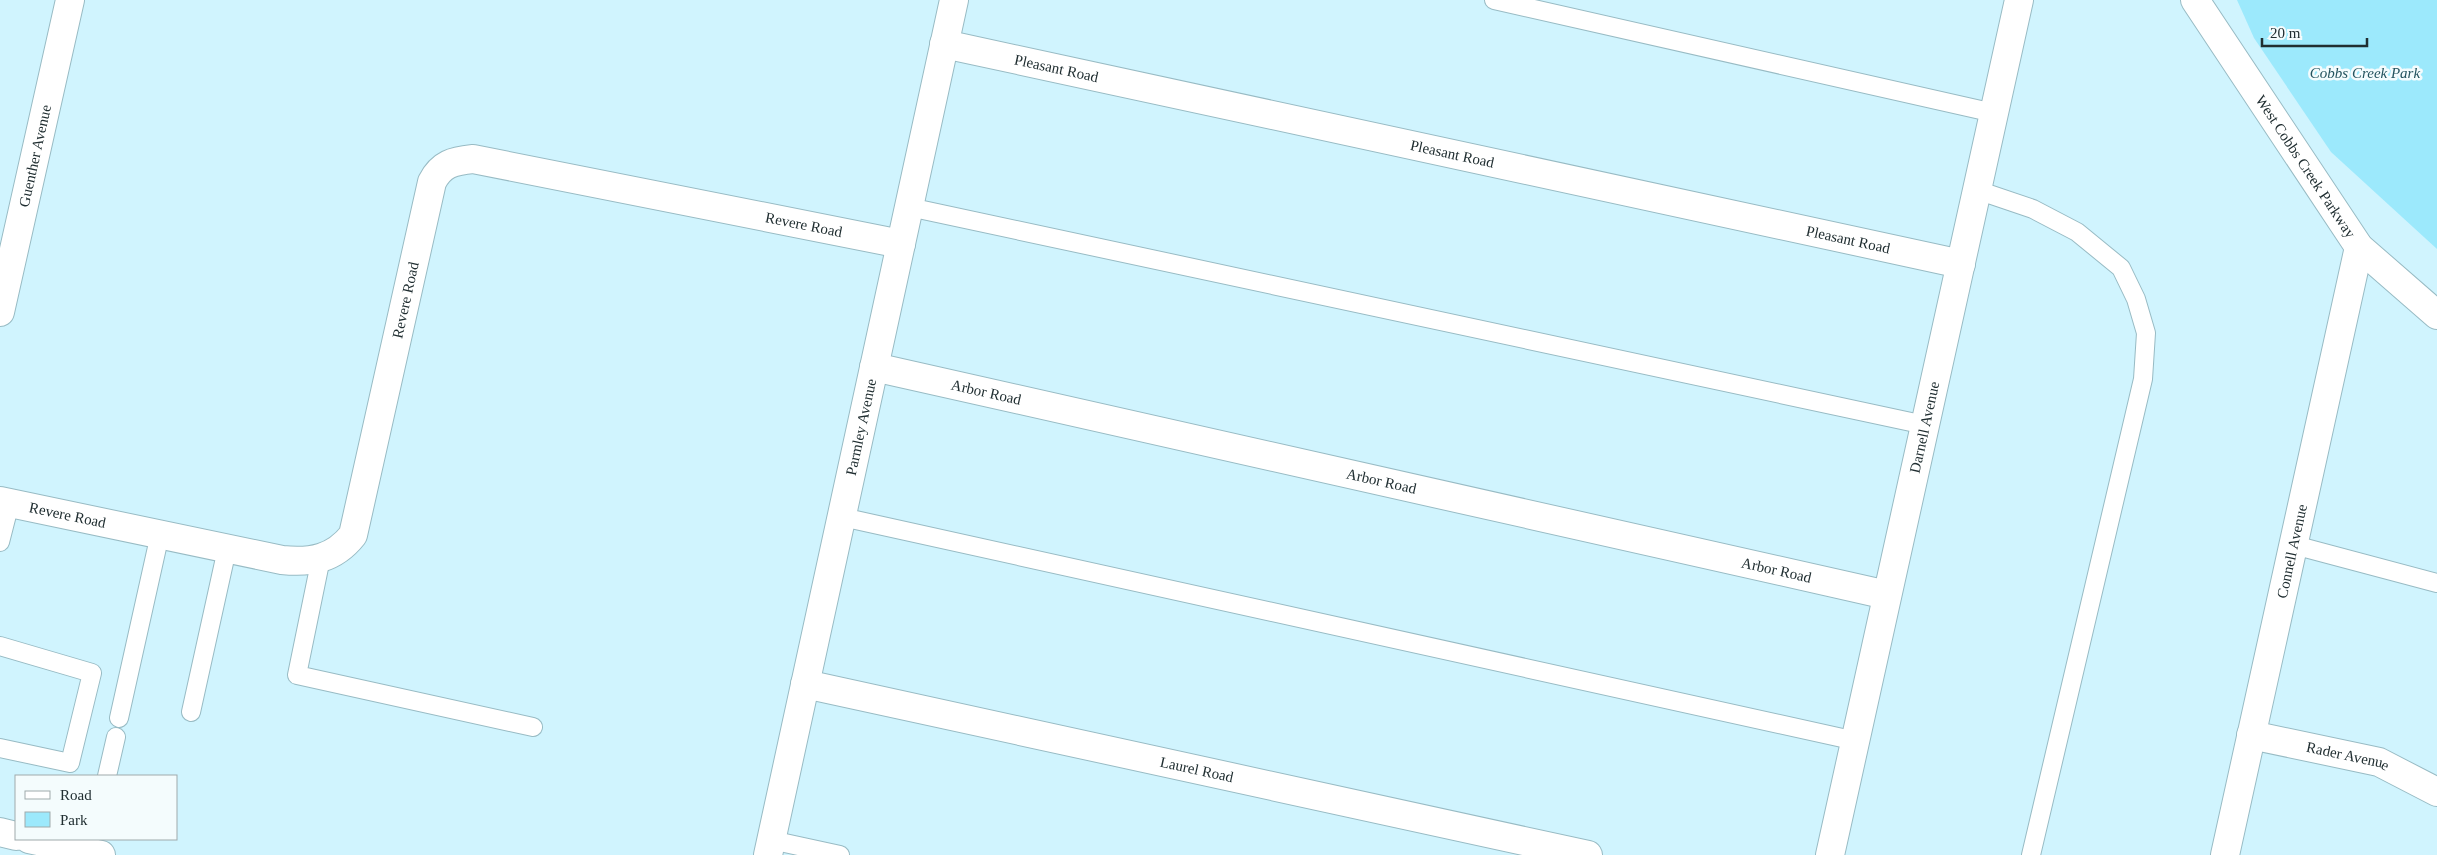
<svg xmlns="http://www.w3.org/2000/svg" width="2437" height="855" viewBox="0 0 2437 855" font-family="'Times New Roman',serif">
<style>
.green{fill:#9ce9fc}
.lines{fill:none;stroke-linecap:round;stroke-linejoin:round}
.service-casing{stroke:#98bbc4;stroke-width:20}
.minor-casing{stroke:#98bbc4;stroke-width:30}
.tertiary-casing{stroke:#98bbc4;stroke-width:30}
.primary-casing{stroke:#98bbc4;stroke-width:30}
.service{stroke:#fff;stroke-width:18}
.minor{stroke:#fff;stroke-width:28}
.tertiary{stroke:#fff;stroke-width:28}
.primary{stroke:#fff;stroke-width:28}
.labels{text-anchor:middle;stroke-width:5;stroke-linejoin:round;paint-order:stroke}
.street-label{font-size:15px;fill:#202e31;stroke:#f4fcfd}
.park-label{font-size:15px;font-style:italic;fill:#23535e;stroke:#f4fcfd}
</style>
<rect width="100%" height="100%" fill="#d0f4fe"/>
<!-- green -->
<path class="green" d="M2237,0H2437V249L2331,152L2254,38Z"/>
<g class="lines">
<!-- service casing -->
<g class="service-casing">
<path id="service" d="M1494,0L1994,113
M1977,190L2033,209L2077,232L2121,268L2136,299L2146,333L2143,379L2031,855
M909,207L1925,425
M842,517L1856,741
M0,542L10,503
M2294,545L2437,583
M321,558L297,675L533,727
M0,646L92,673L70,763L0,748
M191,712L227,549
M119,718L160,534
M107,776L116,737
M771,840L840,855"/>
</g>
<!-- minor casing -->
<g class="minor-casing">
<g id="minor">
<path id="s1" d="M944,44L1961,264"/>
<path id="s2" d="M0,312L70,0"/>
<path id="s3" d="M874,367L1887,595"/>
<path id="s4" d="M0,501L282,560C311,563 334,559 353,535L432,182C441,164 453,161 473,159L901,244"/>
<path id="s5" d="M805,684L1588,855"/>
<path id="s6" d="M2251,735L2379,762L2437,792"/>
<path id="s7" d="M768,855L954,0"/>
<path id="s8" d="M1830,855L2019,0"/>
<path id="s9" d="M2225,855L2359,247"/>
</g>
</g>
<!-- tertiary casing -->
<g class="tertiary-casing">
<g id="tertiary">
<path id="s10" d="M2195,0L2359,247L2437,315"/>
</g>
</g>
<!-- primary casing -->
<g class="primary-casing">
<path id="primary" d="M0,832L16,836
M29,839L101,855"/>
</g>
<!-- service -->
<use href="#service" class="service"/>
<!-- minor -->
<use href="#minor" class="minor"/>
<!-- tertiary -->
<use href="#tertiary" class="tertiary"/>
<!-- primary -->
<use href="#primary" class="primary"/>
</g>
<g class="labels">
<!-- street labels -->
<g class="street-label">
<text dy="5" stroke="none"><textPath href="#s1" startOffset="115">Pleasant Road</textPath></text>
<text dy="5" stroke="none"><textPath href="#s1" startOffset="520">Pleasant Road</textPath></text>
<text dy="5" stroke="none"><textPath href="#s2" startOffset="160">Guenther Avenue</textPath></text>
<text dy="5" stroke="none"><textPath href="#s10" startOffset="200">West Cobbs Creek Parkway</textPath></text>
<text dy="5" stroke="none"><textPath href="#s4" startOffset="1116">Revere Road</textPath></text>
<text dy="5" stroke="none"><textPath href="#s1" startOffset="925">Pleasant Road</textPath></text>
<text dy="5" stroke="none"><textPath href="#s4" startOffset="608">Revere Road</textPath></text>
<text dy="5" stroke="none"><textPath href="#s3" startOffset="115">Arbor Road</textPath></text>
<text dy="5" stroke="none"><textPath href="#s8" startOffset="438">Darnell Avenue</textPath></text>
<text dy="5" stroke="none"><textPath href="#s7" startOffset="438">Parmley Avenue</textPath></text>
<text dy="5" stroke="none"><textPath href="#s3" startOffset="520">Arbor Road</textPath></text>
<text dy="5" stroke="none"><textPath href="#s4" startOffset="69">Revere Road</textPath></text>
<text dy="5" stroke="none"><textPath href="#s9" startOffset="311">Connell Avenue</textPath></text>
<text dy="5" stroke="none"><textPath href="#s3" startOffset="925">Arbor Road</textPath></text>
<text dy="5" stroke="none"><textPath href="#s6" startOffset="99">Rader Avenue</textPath></text>
<text dy="5" stroke="none"><textPath href="#s5" startOffset="401">Laurel Road</textPath></text>
</g>
<!-- park labels -->
<g class="park-label">
<text x="2365" y="78">Cobbs Creek Park</text>
</g>
</g>
<!-- legend -->
<rect x="15" y="775" width="162" height="65" fill="#f4fcfd" stroke="#9faaab"/>
<rect x="25" y="791" width="25" height="8" fill="#ffffff" stroke="#9faaab"/>
<text x="60" y="800" font-size="15" fill="#202e31">Road</text>
<rect x="25" y="812" width="25" height="15" fill="#9ce9fc" stroke="#9faaab"/>
<text x="60" y="825" font-size="15" fill="#202e31">Park</text>
<!-- scale -->
<path d="M2262 38v8h105v-8" fill="none" stroke="#202e31" stroke-width="2.5"/>
<text x="2270" y="38" font-size="15" fill="#202e31" stroke="#f4fcfd" stroke-width="4" paint-order="stroke">20 m</text>
</svg>
